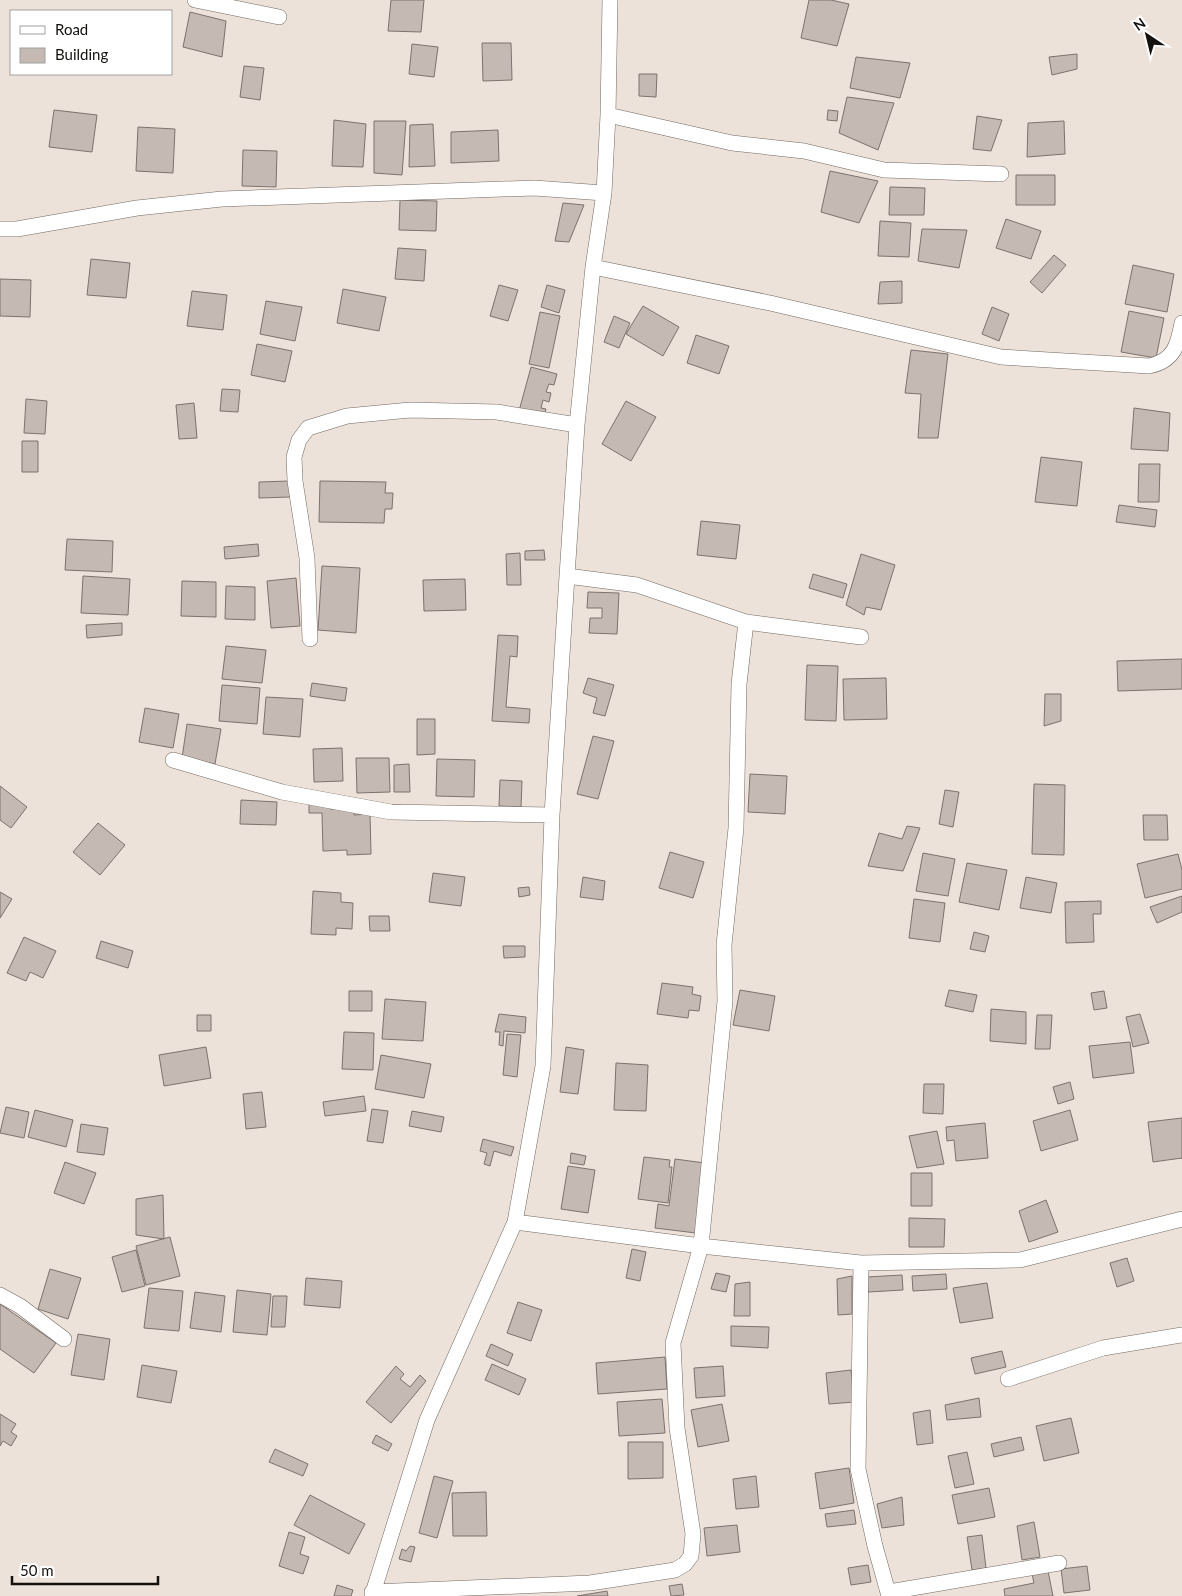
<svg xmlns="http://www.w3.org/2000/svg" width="1182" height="1596" viewBox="0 0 1182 1596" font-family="Lato,sans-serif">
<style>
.building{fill:#c5b9b3;stroke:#7d726d}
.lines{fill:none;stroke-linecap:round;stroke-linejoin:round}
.street-casing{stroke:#736962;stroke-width:16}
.street{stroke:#fff;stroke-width:15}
</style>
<rect width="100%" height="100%" fill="#ede2da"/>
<!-- building -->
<path class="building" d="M391,0H424L421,32L388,31Z
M809,0H831L849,4L837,46L801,38Z
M190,12L226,21L222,57L183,47Z
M482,43H511L512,80L483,81Z
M412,44L438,47L434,77L409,74Z
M1077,54V69L1052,75L1049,57Z
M856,57L910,63L900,98L850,88Z
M244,66L264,68L260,100L240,97Z
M639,74H657L656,97L639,96Z
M847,97L894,103L878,150L839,133Z
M54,110L97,115L92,152L49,147Z
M828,110L838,111L837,121L827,120Z
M977,116L1002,120L991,151L973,149Z
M334,120L366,124L363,167L332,166Z
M374,121H406L402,175L374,173Z
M1064,121L1065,154L1027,157L1028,123Z
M433,124L435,166L409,167L410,125Z
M138,127L175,129L173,173L136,171Z
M498,130L499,161L451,163V132Z
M243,150L277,151L276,187L242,186Z
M830,171L878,181L859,223L821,212Z
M1016,175H1055V205H1016Z
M890,187L925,188L924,215H889Z
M400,200L437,201L436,231L399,230Z
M563,203L584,205L569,242L555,241Z
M1006,219L1041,231L1031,259L996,248Z
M880,221L911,223L909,257L878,256Z
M922,229L967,230L959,268L918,261Z
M398,248L426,250L424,281L395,279Z
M1054,255L1066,265L1042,293L1030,282Z
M91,259L130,263L126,298L87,295Z
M1133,265L1174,274L1167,312L1125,304Z
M0,279L31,280L30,317L0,316Z
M902,281V303L878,304L880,282Z
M499,285L518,290L508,321L490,316Z
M547,285L565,290L559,313L541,307Z
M343,289L386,297L379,331L337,323Z
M192,291L227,295L223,330L187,326Z
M266,301L302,307L295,341L260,334Z
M643,306L679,327L663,356L626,334Z
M992,307L1009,314L999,341L982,334Z
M1129,311L1164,318L1156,358L1121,352Z
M540,312L560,316L549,368L529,364Z
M614,316L630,323L619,348L604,342Z
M696,335L729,346L719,374L687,363Z
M257,344L292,351L285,382L251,375Z
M911,350L948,354L938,438H918L921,394L905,393Z
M531,367L557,374L554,385L549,384L546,392L551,393L549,402L543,400L541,408L546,409L544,416L519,411Z
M222,389L240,390L238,412L220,411Z
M26,399L47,401L45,434L24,433Z
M626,401L656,417L631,461L602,444Z
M194,403L197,438L179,439L176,405Z
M1134,408L1170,413L1168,451L1131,449Z
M22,441H38V472H22Z
M1041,457L1082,462L1077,506L1035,502Z
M1139,464H1160L1159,502H1138Z
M289,481L290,497L259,498V482Z
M320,481L386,482L385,493H393L392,509H385L384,523L319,522Z
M1119,505L1157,510L1155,527L1116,522Z
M701,521L740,525L736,559L697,555Z
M67,539L113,541L112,572L65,570Z
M258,544L259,556L225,559L224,547Z
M544,550L545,560H525V551Z
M520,553L521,585H507L506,554Z
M861,554L895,565L881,610L866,607L864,615L846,605Z
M322,566L360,568L356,633L318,630Z
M813,574L847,584L843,598L809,588Z
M83,576L130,579L128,615L81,613Z
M296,578L300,626L271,628L267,581Z
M465,579L466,610L424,611L423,580Z
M182,581L216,582V617L181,616Z
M226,586L255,587V620L225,619Z
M588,592L619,593L617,634L589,633L590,618H602V608H587Z
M122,623V635L87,638L86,625Z
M498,635L518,636L517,657L510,656L506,707L530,709L529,723L492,721Z
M226,646L266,650L262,683L222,679Z
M1182,659V689L1118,691L1117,661Z
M807,665L838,666L836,721L805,720Z
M588,678L614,685L605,716L593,713L597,698L583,693Z
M886,678L887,719L844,720L843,679Z
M312,683L347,688L345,701L310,696Z
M222,685L260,688L257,724L219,721Z
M1045,694H1061V721L1044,726Z
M266,697L303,699L300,737L263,734Z
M145,708L179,714L173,748L139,742Z
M417,719H435V754L417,755Z
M187,724L221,729L215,764L182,758Z
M593,736L614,741L598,799L577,794Z
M342,748L343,781L314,782L313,749Z
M356,758H389L390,792L357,793Z
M437,759L475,760L474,797L436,796Z
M409,764L410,792H394V765Z
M750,774L787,776L785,814L748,812Z
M500,780L522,781L521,807L499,806Z
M1034,784L1065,785L1064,855L1032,854Z
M0,786L27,807L11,828L0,820Z
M945,790L959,792L953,827L939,824Z
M241,800L277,802L276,825L240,824Z
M330,802V809L354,808V815L370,814L371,854L347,855V850L323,851L322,813H309V803Z
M1143,815H1167L1168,840H1144Z
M98,823L125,845L100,875L73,852Z
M907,826L920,828L903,871L868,866L879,833L902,839Z
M670,852L704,862L693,898L659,888Z
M923,853L955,859L948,896L916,891Z
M1178,854L1182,870V889L1145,898L1137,864Z
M967,863L1007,870L999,910L959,902Z
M433,873L465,877L461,906L429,902Z
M583,877L605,881L603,900L580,897Z
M1026,877L1057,883L1051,913L1020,908Z
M529,887L530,895L519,897L518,888Z
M313,891L341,893V902L353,903L352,929L336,928V935L311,934Z
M0,892L12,899L0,918Z
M1182,896V912L1157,923L1150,907Z
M914,899L945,903L940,942L909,938Z
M1101,901V914H1093L1094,942L1066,943L1065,902Z
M369,916H389L390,931H370Z
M974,932L989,936L985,952L970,949Z
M24,937L56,951L43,978L30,972L26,981L7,973Z
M101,941L133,951L128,968L96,958Z
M503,946H525V957L504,958Z
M662,983L693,987L692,994L701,996L699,1011L689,1010L688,1018L657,1014Z
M740,990L775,996L769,1031L733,1025Z
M949,990L977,995L973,1012L945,1006Z
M349,991H372V1011H349Z
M1104,991L1107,1008L1094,1010L1091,993Z
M385,999L426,1002L423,1041L382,1039Z
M991,1009L1026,1012V1044L990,1041Z
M499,1014L526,1017L525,1033L504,1031L503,1046L499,1045L500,1032H495Z
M1140,1014L1149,1043L1133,1047L1126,1017Z
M197,1015H211V1031H197Z
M1037,1015H1052L1050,1049H1035Z
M344,1032L374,1033L373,1070L342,1069Z
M507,1034L521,1035L517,1077L503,1075Z
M1130,1042L1134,1073L1093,1078L1089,1046Z
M206,1047L211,1078L164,1086L159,1055Z
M566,1047L584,1050L578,1094L560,1092Z
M381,1055L431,1064L424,1098L375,1089Z
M616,1063L648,1065L646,1111L614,1110Z
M1070,1082L1074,1099L1058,1104L1053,1087Z
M924,1084H944L943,1114L923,1113Z
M262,1092L266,1127L246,1129L243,1094Z
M364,1096L366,1111L325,1116L323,1102Z
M6,1107L29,1112L24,1138L0,1133Z
M372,1109L388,1111L383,1143L367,1141Z
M35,1110L73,1120L66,1147L28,1137Z
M1070,1110L1078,1140L1041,1151L1033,1121Z
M412,1111L444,1117L441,1132L409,1126Z
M1182,1118V1158L1153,1162L1148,1122Z
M985,1123L988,1158L956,1161L954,1140L947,1141L946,1127Z
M81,1124L108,1128L104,1155L77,1152Z
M937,1131L944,1164L917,1168L909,1136Z
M483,1139L514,1147L511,1156L494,1151L490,1166L484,1164L487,1153L480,1151Z
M571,1153L586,1156L584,1165L570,1163Z
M644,1157L670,1160L669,1167H672L668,1203L638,1199Z
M675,1159L705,1163L696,1233L655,1228L658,1204L669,1206Z
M65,1162L96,1173L84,1204L54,1193Z
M568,1166L595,1170L588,1213L561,1209Z
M911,1173H932V1206H911Z
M163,1195L164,1239L136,1235V1199Z
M1046,1200L1058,1232L1029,1242L1019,1211Z
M909,1218L945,1219L944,1247H909Z
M170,1237L180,1276L146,1285L136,1246Z
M632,1249L646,1252L640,1281L626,1278Z
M136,1250L145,1286L122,1292L112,1257Z
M1127,1258L1134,1281L1117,1287L1110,1263Z
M50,1269L81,1278L68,1319L38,1309Z
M716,1273L730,1276L726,1292L711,1289Z
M946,1274L947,1289L913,1291L912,1276Z
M902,1275L903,1290L868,1292L867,1277Z
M852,1276V1314L838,1315L837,1279Z
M306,1278L342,1281L340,1308L304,1305Z
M750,1282V1316H734L735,1284Z
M987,1283L993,1318L960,1323L953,1288Z
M149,1288L183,1291L179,1331L144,1328Z
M237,1290L271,1294L267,1335L233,1332Z
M195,1292L225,1296L221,1332L190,1328Z
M273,1296H287L285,1327H271Z
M518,1302L542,1310L531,1341L507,1333Z
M0,1304L56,1343L34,1373L0,1349Z
M731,1326L769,1327L768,1348L731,1346Z
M78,1334L110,1339L104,1380L71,1375Z
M491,1344L513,1354L508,1366L486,1356Z
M1002,1351L1006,1367L975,1374L971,1358Z
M665,1357L667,1389L598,1394L596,1363Z
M492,1364L526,1379L519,1395L485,1380Z
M142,1365L177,1371L171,1403L137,1397Z
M396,1366L404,1374L400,1379L410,1387L420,1375L426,1381L391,1423L366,1402Z
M723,1366L725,1396L696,1398L694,1368Z
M851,1370L854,1402L829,1404L826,1373Z
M979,1398L981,1417L947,1420L945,1405Z
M662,1399L665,1433L619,1436L617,1402Z
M722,1404L729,1441L698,1447L691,1410Z
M930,1410L933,1443L917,1445L913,1413Z
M0,1414L16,1424L11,1432L17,1436L11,1446L3,1441L0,1446Z
M1071,1418L1079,1453L1044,1461L1036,1426Z
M376,1435L392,1444L388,1451L372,1443Z
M1021,1437L1024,1450L994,1457L991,1444Z
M628,1442H663V1478L628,1479Z
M275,1449L308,1464L303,1476L269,1462Z
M967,1452L974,1484L955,1488L948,1456Z
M849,1468L854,1503L820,1509L815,1473Z
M434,1476L453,1481L437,1538L419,1533Z
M756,1476L759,1507L736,1509L733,1479Z
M989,1488L995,1517L958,1524L952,1495Z
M486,1492L487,1536H453L452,1493Z
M310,1495L365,1524L349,1554L294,1525Z
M902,1497L904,1525L882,1528L877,1504Z
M854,1510L856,1524L827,1527L825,1514Z
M1034,1522L1040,1557L1022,1560L1017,1526Z
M737,1525L740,1552L707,1556L704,1528Z
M289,1532L305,1537L300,1554L309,1557L303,1574L279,1566Z
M982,1535L986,1568L972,1570L967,1537Z
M410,1546L415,1547L411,1562L399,1559L402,1549L406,1551Z
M868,1565L871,1582L851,1585L848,1568Z
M1087,1566L1090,1590L1064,1593L1061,1569Z
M1048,1571L1053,1596H1005L1004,1589L1034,1583L1032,1574Z
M682,1584L684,1595L671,1596L669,1586Z
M337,1585L353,1590L351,1596H334Z
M607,1591L608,1596H577Z"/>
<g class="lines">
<!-- street casing -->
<g class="street-casing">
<path id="street" d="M195,0L279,17
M608,115L732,143L804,151L884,170L1001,174
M0,229H17L137,208L222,199L534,188L604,193
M593,267L770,303L1001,357L1149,366C1174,361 1178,345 1182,323
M567,576L637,585L746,622L861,637
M310,639L307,558L295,481L294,457L299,440L308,428L347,416L410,410L497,412L577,425
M173,760L282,792L391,812L552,815
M515,1222L701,1246L861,1263L1020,1260L1182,1219
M861,1263L858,1469L875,1546L889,1596
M0,1295L20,1306L64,1339
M1008,1379L1103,1348L1182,1335
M372,1592L590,1583L675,1570L685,1564L691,1556L693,1534L677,1428L673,1343L701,1246L725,1001L724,945L736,828L739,684L746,622
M889,1592L1059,1563
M372,1596L427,1420L515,1222L543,1066L552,815L567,576L577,425L593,267L604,193L608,115L610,0"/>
</g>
<!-- street -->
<use href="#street" class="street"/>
</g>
<!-- legend -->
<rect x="10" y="10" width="162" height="65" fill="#ffffff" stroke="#a1a09f"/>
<rect x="20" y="26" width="25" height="8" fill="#ffffff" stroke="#a1a09f"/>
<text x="55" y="35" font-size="15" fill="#15110f">Road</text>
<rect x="20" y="48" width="25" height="15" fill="#c5b9b3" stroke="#a1a09f"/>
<text x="55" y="60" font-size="15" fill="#15110f">Building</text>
<!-- north arrow -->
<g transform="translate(1147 35) rotate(325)" stroke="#ffffff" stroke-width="4" paint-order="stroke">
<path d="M0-4L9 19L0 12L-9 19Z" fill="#15110f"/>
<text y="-8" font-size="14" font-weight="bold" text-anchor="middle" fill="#15110f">N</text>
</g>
<!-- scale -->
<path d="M12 1576v8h146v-8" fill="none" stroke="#15110f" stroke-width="2.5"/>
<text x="20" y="1576" font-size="15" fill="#15110f" stroke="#ffffff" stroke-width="4" paint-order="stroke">50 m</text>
</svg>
